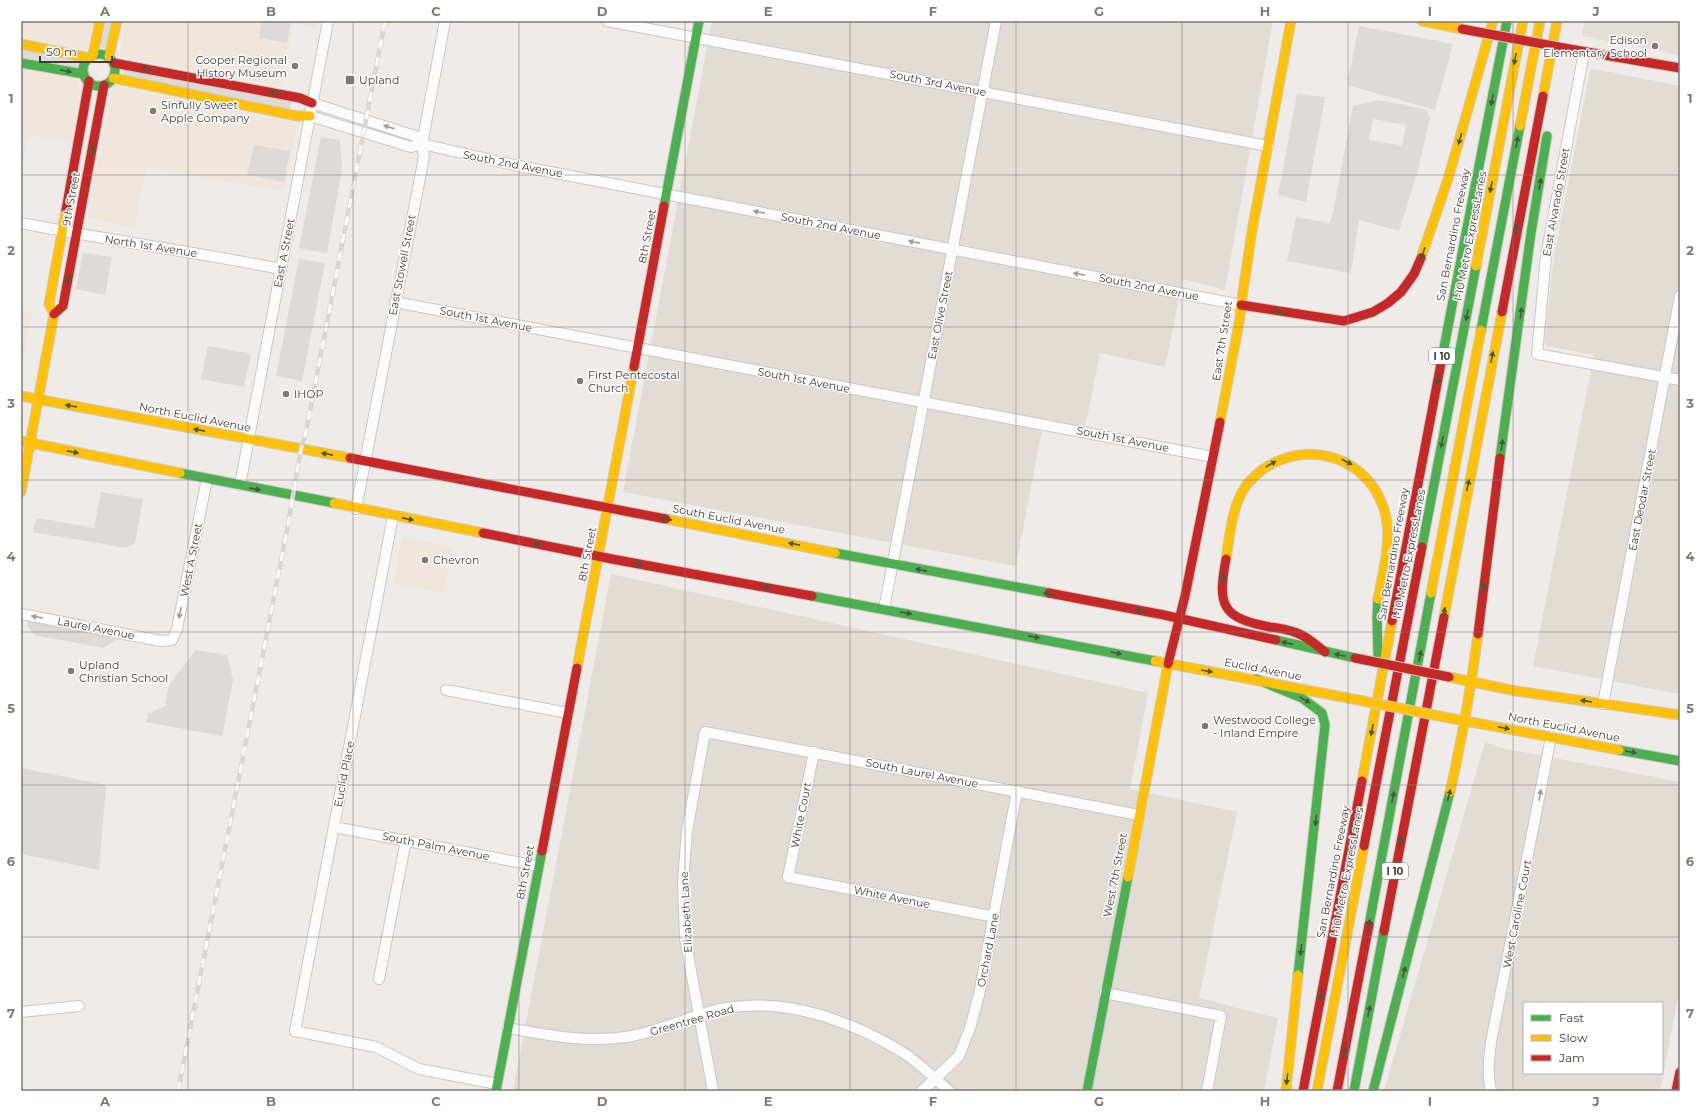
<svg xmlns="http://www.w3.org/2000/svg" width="1701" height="1112" viewBox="0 0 1701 1112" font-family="Montserrat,sans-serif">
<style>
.residential{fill:#e1ddd5;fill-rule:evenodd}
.commercial{fill:#f0e6db}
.education{fill:#e4ded4}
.parking{fill:#dddad8;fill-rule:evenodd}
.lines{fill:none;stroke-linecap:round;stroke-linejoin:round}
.street-casing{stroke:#cac7c4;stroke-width:12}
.fast-casing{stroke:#cfcac2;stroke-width:11}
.slow-casing{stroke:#cfcac2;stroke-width:11}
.jam-casing{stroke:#cfcac2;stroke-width:11}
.street{stroke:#fcfcfc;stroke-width:10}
.fast{stroke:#4caf50;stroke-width:9}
.slow{stroke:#ffc107;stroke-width:9}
.jam{stroke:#c62828;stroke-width:9}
.rail-casing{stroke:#d8d7d7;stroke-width:4.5}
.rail{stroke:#fff;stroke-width:3;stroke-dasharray:9;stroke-linecap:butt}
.slow-bridge-casing{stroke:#cfcac2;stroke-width:11;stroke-linecap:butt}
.jam-bridge-casing{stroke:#cfcac2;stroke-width:11;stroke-linecap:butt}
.slow-bridge{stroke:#ffc107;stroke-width:9}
.jam-bridge{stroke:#c62828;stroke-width:9}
.oneway{fill:#45593c}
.oneway2{fill:#a09c98}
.grid{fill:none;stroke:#7f7974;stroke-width:1;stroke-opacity:0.55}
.poi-dot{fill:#7f7974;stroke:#fff;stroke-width:1.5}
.labels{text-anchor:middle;stroke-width:3;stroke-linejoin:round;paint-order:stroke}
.shield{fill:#fff;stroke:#7b7672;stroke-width:1}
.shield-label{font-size:10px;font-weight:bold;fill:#433c35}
.poi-label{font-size:11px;fill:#433c35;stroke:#fff;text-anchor:start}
.street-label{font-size:11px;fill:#433c35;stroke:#fff}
.neatline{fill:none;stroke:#7f7974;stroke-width:1.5}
.grid-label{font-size:13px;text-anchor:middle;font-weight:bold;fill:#7f7974}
</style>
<rect width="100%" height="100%" fill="#eeebe8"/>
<!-- residential -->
<path class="residential" d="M712,21H1273L1225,290L1183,279L1165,367L1100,353L1085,428L1044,419L1016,566L623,492Z
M1593,69L1680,86V694L1533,666L1594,355L1547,346L1544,343L1554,256L1590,71Z
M611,574L1148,693L1130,789L1237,812L1199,998L1278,1018L1264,1091H513Z
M1485,742L1502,748L1680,782V987L1660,1091H1384ZM1524,1003H1662V1073H1524Z"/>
<!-- commercial -->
<path class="commercial" d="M21,21H94L89,49L86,51L21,39Z
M126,21H316L315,27L293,23L281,85L279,86L121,57L119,55Z
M21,68L71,77L76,80L81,91L71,142L32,135L31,139H27L21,172Z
M115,86L297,122L284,191L146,167L134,228L87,217L112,87Z
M21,310L32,313L21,368Z
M402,537L452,547L444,593L394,583Z"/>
<!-- education -->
<path class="education" d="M1585,21H1680V55L1582,36Z"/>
<!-- parking -->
<path class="parking" d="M104,21H114L109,49L99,47Z
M262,21H291L287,43L259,38Z
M1359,26L1453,44L1435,110L1347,85Z
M21,49L78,60L77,69L21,59Z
M124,68L292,100L290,111L122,79Z
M1297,94L1325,97L1306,202L1278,195Z
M1378,100L1425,109L1430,118L1418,170L1399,231L1359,220L1351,273L1287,261L1296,217L1330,223L1333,213L1353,106ZM1373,119L1406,125L1402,146L1369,140Z
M321,137L340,140L342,169L327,253L299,248Z
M254,145L290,151L284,182L247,175Z
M83,253L112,257L105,295L76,289Z
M299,259L325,263L302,381L276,376Z
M208,346L251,354L244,387L201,379Z
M101,492L143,499L135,543L126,548L33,532L36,518L94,528Z
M30,610L117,627L114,641L103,648L34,635L27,625Z
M196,650L227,655L233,680L222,736L146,722L148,714L165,706L169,685Z
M21,768L106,785L99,870L21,854Z"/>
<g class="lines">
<!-- street casing -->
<g class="street-casing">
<path id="street" d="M607,21L1268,146
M1584,52L1546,256L1537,354L1680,380
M312,103L415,136L422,144
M310,116L411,147L422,144L514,165L1241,305
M21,223C107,240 195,252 281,269
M395,302L1213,457
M240,485L328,21
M356,509L424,157L422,144L445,21
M393,516L295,1031L376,1047L419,1069L497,1084
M884,609L996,21
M21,614L161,641L172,640L177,629L207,479
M446,690L568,713
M1603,704L1680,296
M814,752L788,877L995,917
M334,827L538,866
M379,979L406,840
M1105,993L1221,1016L1207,1091
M21,1012L79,1006
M508,1028C547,1035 586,1043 626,1037C659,1032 689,1016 721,1009C771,999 817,1011 863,1031C877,1038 892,1045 905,1054C921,1065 935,1078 949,1091
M713,1091L685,938L683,881L687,831L705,732L1139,815
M922,1091L959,1056L970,1028L979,995L1017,791
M1491,1091C1487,1074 1489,1059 1491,1042L1551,737"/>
</g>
<!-- fast casing -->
<g class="fast-casing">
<path id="fast" d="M83 70a16 16 0 1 1 32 0a16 16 0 1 1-32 0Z
M21,63L84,74
M664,206L699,21
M1481,330L1520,126
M1442,358L1507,21
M1500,458L1531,233L1547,136
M180,473L334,503
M1422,547L1476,266
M835,553L1049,593
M812,596L1155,661
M1276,640L1355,658
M1378,656L1377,617L1378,599
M1256,679L1302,698L1322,713L1325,725L1298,975
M1619,750L1680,761
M1369,925L1431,593
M496,1091L542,851
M1087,1091L1128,877
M1354,1091L1384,931
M1373,1091L1450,792"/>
</g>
<!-- slow casing -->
<g class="slow-casing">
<path id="slow" d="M1422,21L1462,29
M21,44L89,58
M93,55L100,21
M109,57L117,21
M113,78L297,116H310
M1543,96L1557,21
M1520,126L1540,21
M1421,258L1448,179L1493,21
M1476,266L1523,21
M1241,305L1252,231L1291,21
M21,396L350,458
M1220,422L1240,318L1241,305
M21,441L180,473
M21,492L54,314L49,304L66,210
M334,503L483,533
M666,519L835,553
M1226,559C1230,534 1232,502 1249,482C1290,436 1365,449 1384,509C1393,537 1383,571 1378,599
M1431,593L1481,330
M1444,617L1502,312
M1155,661L1348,698
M577,668L634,367
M1449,677L1516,691L1680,715
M1444,717L1619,750
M1362,781L1392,621
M1450,792C1462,739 1471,687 1478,634
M1128,877L1168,664
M1286,1091L1298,975
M1317,1091L1364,846"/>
</g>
<!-- jam casing -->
<g class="jam-casing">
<path id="jam" d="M1575,50L1680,68
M114,63L300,98L312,103
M66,210L89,81
M1241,305L1344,321L1373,312L1388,303L1401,292L1414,274L1421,258
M1502,312L1543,96
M54,314L63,306L104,85
M634,367L664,206
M350,458L666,519
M483,533L612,559L812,596
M1226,559C1217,606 1222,618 1270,627C1279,628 1289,630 1297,633C1308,637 1316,645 1325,652
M1049,593L1164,615L1276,640
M1392,621L1442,358
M1478,634L1500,458
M1168,664L1185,596L1220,422
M1364,846L1422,547
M542,851L577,668
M1384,931L1444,617
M1303,1091L1362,781
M1337,1091L1369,925
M1676,1091L1680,1072"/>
</g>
<!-- street -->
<use href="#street" class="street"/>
<!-- fast -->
<use href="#fast" class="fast"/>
<!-- slow -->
<use href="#slow" class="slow"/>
<!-- jam -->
<use href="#jam" class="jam"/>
<!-- rail casing -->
<g class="rail-casing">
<path id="rail" d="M178,1091L287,530L301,449L306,432L385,21"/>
</g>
<!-- rail -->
<use href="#rail" class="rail"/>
<!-- slow-bridge casing -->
<g class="slow-bridge-casing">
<path id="slow-bridge" d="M1348,698L1444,717"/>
</g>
<!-- jam-bridge casing -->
<g class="jam-bridge-casing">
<path id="jam-bridge" d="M1462,29L1575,50
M1355,658L1449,677"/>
</g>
<!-- slow-bridge -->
<use href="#slow-bridge" class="slow-bridge"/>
<!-- jam-bridge -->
<use href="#jam-bridge" class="jam-bridge"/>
</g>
<!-- one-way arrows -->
<defs><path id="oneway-solid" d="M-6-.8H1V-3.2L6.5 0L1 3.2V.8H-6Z"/></defs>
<g class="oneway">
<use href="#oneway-solid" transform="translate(1515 59) rotate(101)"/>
<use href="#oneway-solid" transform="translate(147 69) rotate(-170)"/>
<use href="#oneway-solid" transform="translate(66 71) rotate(11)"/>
<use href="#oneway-solid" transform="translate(275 93) rotate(-170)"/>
<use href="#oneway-solid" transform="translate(1492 100) rotate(101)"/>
<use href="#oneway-solid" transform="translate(1460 139) rotate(106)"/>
<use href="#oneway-solid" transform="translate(1517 142) rotate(-79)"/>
<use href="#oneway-solid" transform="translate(92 152) rotate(-80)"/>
<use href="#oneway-solid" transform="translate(1540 184) rotate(-81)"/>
<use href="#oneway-solid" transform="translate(1491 187) rotate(101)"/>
<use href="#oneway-solid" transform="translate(1516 230) rotate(-79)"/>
<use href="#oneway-solid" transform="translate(1423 253) rotate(109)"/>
<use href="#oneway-solid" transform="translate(68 280) rotate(-80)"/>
<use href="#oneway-solid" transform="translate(1279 312) rotate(-170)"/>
<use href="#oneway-solid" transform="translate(1521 313) rotate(-82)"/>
<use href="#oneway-solid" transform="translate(1467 315) rotate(101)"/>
<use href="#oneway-solid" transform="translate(1492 357) rotate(-79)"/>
<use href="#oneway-solid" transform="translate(1438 379) rotate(101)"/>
<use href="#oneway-solid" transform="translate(71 406) rotate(-170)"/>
<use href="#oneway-solid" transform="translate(199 430) rotate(-169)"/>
<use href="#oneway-solid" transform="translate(1442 442) rotate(101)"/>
<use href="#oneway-solid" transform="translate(1502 445) rotate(-82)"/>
<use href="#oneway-solid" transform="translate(73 452) rotate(11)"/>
<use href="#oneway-solid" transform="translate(327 454) rotate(-169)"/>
<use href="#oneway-solid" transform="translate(1347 462) rotate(28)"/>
<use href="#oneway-solid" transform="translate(1271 464) rotate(-30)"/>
<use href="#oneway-solid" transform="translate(1468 485) rotate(-79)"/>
<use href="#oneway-solid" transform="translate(255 489) rotate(11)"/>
<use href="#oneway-solid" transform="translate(408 519) rotate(11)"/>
<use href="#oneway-solid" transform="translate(666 519) rotate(-169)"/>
<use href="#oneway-solid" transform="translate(536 544) rotate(11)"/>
<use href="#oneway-solid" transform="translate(794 544) rotate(-169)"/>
<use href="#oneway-solid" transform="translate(637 564) rotate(10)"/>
<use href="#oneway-solid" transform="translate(921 570) rotate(-169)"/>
<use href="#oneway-solid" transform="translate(1223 579) rotate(-82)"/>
<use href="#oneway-solid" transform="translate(765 587) rotate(10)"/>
<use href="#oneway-solid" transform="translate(1483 588) rotate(-83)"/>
<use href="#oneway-solid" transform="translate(1049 594) rotate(-169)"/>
<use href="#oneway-solid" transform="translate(1141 611) rotate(-170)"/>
<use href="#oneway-solid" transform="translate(906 613) rotate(11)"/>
<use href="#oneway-solid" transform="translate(1444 613) rotate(-79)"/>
<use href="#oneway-solid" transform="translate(1034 637) rotate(11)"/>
<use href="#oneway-solid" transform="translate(1287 643) rotate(-167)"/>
<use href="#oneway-solid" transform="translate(1116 653) rotate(12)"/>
<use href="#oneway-solid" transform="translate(1340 655) rotate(-168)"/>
<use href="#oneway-solid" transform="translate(1420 656) rotate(-79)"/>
<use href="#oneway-solid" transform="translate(1207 671) rotate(10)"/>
<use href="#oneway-solid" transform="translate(1305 700) rotate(30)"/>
<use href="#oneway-solid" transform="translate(1586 701) rotate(-171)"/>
<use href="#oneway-solid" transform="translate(1504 728) rotate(11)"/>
<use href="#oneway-solid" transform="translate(1372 730) rotate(101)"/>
<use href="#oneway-solid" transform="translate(1631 752) rotate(11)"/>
<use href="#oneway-solid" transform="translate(1449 795) rotate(-76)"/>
<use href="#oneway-solid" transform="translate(1393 797) rotate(-79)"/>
<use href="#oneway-solid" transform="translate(1316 820) rotate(96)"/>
<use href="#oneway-solid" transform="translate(1400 842) rotate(-80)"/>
<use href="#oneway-solid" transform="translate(1369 925) rotate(-79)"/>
<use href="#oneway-solid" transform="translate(1301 950) rotate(96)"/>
<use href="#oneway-solid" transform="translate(1404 972) rotate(-75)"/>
<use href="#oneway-solid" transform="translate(1321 995) rotate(101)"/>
<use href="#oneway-solid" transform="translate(1369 1011) rotate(-79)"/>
<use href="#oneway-solid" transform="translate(1344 1053) rotate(-79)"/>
<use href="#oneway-solid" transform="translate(1287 1079) rotate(97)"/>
</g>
<g class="oneway2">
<use href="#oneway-solid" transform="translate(389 127) rotate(-162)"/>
<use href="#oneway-solid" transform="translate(759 212) rotate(-169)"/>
<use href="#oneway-solid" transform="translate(914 242) rotate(-169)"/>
<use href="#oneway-solid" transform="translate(1079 274) rotate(-169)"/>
<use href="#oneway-solid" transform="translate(180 613) rotate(102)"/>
<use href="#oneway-solid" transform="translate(37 617) rotate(-170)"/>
<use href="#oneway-solid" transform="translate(1540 795) rotate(-80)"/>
</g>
<!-- grid -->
<path class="grid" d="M188,21V1091M353,21V1091M519,21V1091M685,21V1091M850,21V1091M1016,21V1091M1182,21V1091M1348,21V1091M1513,21V1091M21,175H1680M21,327H1680M21,480H1680M21,632H1680M21,785H1680M21,937H1680"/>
<!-- markers -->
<g class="poi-dot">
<circle cx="1655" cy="46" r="4"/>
<circle cx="295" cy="66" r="4"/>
<rect x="345" y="75" width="10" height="10" rx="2"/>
<circle cx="153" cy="111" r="4"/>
<circle cx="580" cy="381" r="4"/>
<circle cx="286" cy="394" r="4"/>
<circle cx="425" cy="560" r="4"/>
<circle cx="71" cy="671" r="4"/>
<circle cx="1205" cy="726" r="4"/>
</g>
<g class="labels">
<!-- shield labels -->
<g class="shield">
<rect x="1429" y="348" width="26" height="16" rx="3"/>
<rect x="1382" y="863" width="26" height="16" rx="3"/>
</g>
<g class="shield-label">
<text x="1442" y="360">I 10</text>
<text x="1395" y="875">I 10</text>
</g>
<!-- poi labels -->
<g class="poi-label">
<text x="1647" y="44" text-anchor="end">Edison<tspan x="1647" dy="13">Elementary School</tspan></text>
<text x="287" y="64" text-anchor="end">Cooper Regional<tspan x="287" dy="13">History Museum</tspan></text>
<text x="359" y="84">Upland</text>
<text x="161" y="109">Sinfully Sweet<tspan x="161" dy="13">Apple Company</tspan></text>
<text x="588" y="379">First Pentecostal<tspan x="588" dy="13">Church</tspan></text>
<text x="294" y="398">IHOP</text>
<text x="433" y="564">Chevron</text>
<text x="79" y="669">Upland<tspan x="79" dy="13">Christian School</tspan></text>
<text x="1213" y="724">Westwood College<tspan x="1213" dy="13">- Inland Empire</tspan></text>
</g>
<!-- street labels -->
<g class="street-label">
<text transform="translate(938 83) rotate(11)" y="4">South 3rd Avenue</text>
<text transform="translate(513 164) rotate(11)" y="4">South 2nd Avenue</text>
<text transform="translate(71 199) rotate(-79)" y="4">9th Street</text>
<text transform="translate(1556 202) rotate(-80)" y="4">East Alvarado Street</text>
<text transform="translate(831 226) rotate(11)" y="4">South 2nd Avenue</text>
<text transform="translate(1453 235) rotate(-79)" y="4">San Bernardino Freeway</text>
<text transform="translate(647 236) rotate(-79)" y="4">8th Street</text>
<text transform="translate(1470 236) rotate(-79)" y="4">I-10 Metro ExpressLanes</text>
<text transform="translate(151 246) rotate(9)" y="4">North 1st Avenue</text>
<text transform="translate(284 253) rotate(-79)" y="4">East A Street</text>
<text transform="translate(402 265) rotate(-79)" y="4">East Stowell Street</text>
<text transform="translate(1149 287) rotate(11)" y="4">South 2nd Avenue</text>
<text transform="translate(940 315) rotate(-79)" y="4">East Olive Street</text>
<text transform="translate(486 319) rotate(11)" y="4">South 1st Avenue</text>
<text transform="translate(1222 341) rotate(-81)" y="4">East 7th Street</text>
<text transform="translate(804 380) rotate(11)" y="4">South 1st Avenue</text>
<text transform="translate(195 417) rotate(11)" y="4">North Euclid Avenue</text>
<text transform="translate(1123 439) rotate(11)" y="4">South 1st Avenue</text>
<text transform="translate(1642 500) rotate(-79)" y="4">East Deodar Street</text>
<text transform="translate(729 519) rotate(11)" y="4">South Euclid Avenue</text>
<text transform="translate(587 554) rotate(-79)" y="4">8th Street</text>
<text transform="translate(1393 554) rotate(-80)" y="4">San Bernardino Freeway</text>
<text transform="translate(1409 554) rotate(-79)" y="4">I-10 Metro ExpressLanes</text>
<text transform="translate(191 560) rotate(-79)" y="4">West A Street</text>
<text transform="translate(96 628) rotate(11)" y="4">Laurel Avenue</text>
<text transform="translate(1263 669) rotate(11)" y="4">Euclid Avenue</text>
<text transform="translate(1564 727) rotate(11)" y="4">North Euclid Avenue</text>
<text transform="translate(922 773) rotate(11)" y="4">South Laurel Avenue</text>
<text transform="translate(344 774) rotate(-79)" y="4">Euclid Place</text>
<text transform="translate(801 815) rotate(-79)" y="4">White Court</text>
<text transform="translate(436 846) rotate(11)" y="4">South Palm Avenue</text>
<text transform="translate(525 872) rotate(-79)" y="4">8th Street</text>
<text transform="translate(1333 872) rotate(-79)" y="4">San Bernardino Freeway</text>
<text transform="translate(1347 872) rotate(-79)" y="4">I-10 Metro ExpressLanes</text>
<text transform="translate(1115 875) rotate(-79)" y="4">West 7th Street</text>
<text transform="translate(892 897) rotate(11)" y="4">White Avenue</text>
<text transform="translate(686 912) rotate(-93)" y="4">Elizabeth Lane</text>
<text transform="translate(1517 914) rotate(-79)" y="4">West Caroline Court</text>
<text transform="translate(988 950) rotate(-79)" y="4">Orchard Lane</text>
<text transform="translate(692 1020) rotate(-16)" y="4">Greentree Road</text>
</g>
</g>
<!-- border -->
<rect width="1701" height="1112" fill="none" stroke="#ffffff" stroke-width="44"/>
<!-- legend -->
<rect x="1523" y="1002" width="140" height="72" fill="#ffffff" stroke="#b4b1ae"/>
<rect x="1531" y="1015" width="20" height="6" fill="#4caf50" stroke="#b4b1ae"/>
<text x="1559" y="1022" font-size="12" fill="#433c35">Fast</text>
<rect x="1531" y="1035" width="20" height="6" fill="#ffc107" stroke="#b4b1ae"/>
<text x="1559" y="1042" font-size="12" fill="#433c35">Slow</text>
<rect x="1531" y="1055" width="20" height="6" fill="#c62828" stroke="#b4b1ae"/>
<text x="1559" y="1062" font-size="12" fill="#433c35">Jam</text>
<!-- scale -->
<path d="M40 56v6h72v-6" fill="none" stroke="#433c35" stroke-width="2"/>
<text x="46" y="56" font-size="12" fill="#433c35" stroke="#ffffff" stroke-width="3" paint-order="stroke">50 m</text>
<rect x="22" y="22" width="1657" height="1068" class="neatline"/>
<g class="grid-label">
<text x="105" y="16">A</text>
<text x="271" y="16">B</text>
<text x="436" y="16">C</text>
<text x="602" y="16">D</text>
<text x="768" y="16">E</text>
<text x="933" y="16">F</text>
<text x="1099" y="16">G</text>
<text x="1265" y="16">H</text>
<text x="1430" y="16">I</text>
<text x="1596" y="16">J</text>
<text x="11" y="103">1</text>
<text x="1690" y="103">1</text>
<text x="11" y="255">2</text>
<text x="1690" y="255">2</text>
<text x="11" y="408">3</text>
<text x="1690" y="408">3</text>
<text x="11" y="561">4</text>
<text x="1690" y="561">4</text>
<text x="11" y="713">5</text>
<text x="1690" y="713">5</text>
<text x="11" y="866">6</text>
<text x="1690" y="866">6</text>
<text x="11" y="1018">7</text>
<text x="1690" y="1018">7</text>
<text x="105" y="1106">A</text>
<text x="271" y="1106">B</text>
<text x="436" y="1106">C</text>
<text x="602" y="1106">D</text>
<text x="768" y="1106">E</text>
<text x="933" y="1106">F</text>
<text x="1099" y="1106">G</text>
<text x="1265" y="1106">H</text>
<text x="1430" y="1106">I</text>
<text x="1596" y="1106">J</text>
</g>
</svg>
